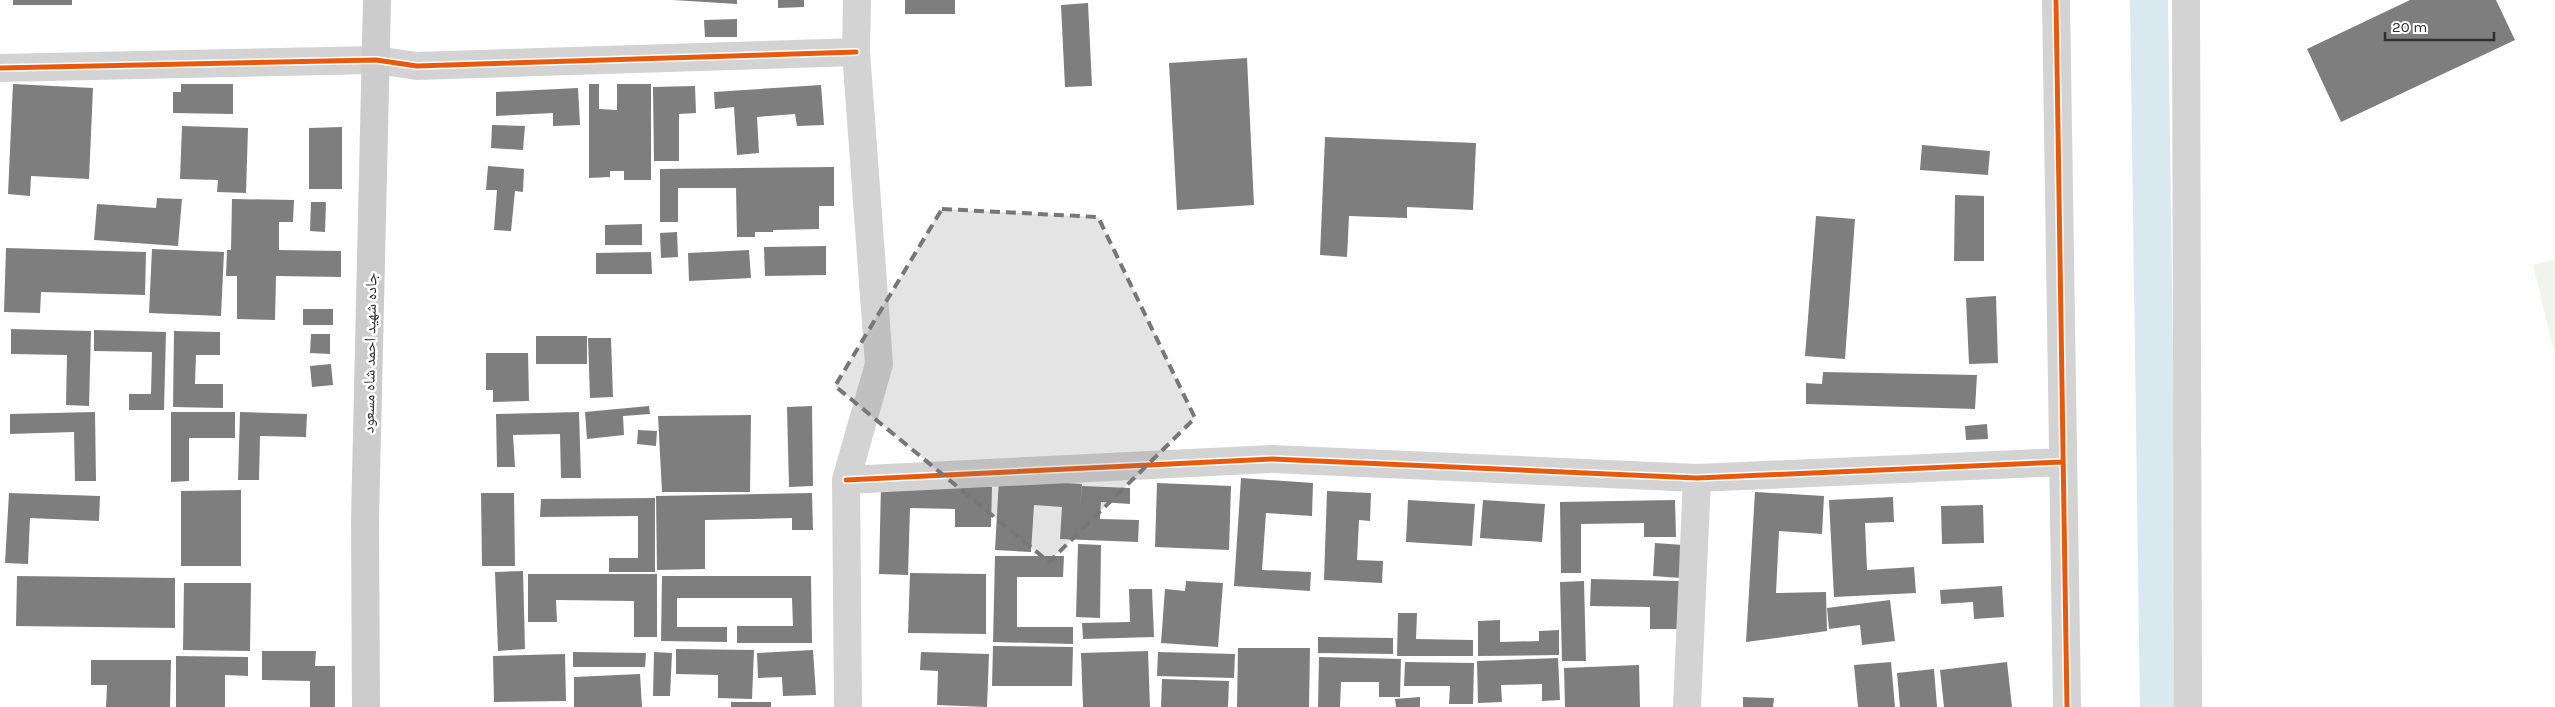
<svg xmlns="http://www.w3.org/2000/svg" width="2555" height="707" viewBox="0 0 2555 707" font-family="Karla,'Noto Naskh Arabic',sans-serif">
<style>
.green{fill:#f1f4ec}
.lines{fill:none;stroke-linecap:round;stroke-linejoin:round}
.canal{stroke:#dae9f0;stroke-width:38}
.building{fill:#7e7e7e}
.minor{stroke:#d3d3d3;stroke-width:28}
.secondary{stroke:#ccc;stroke-width:28}
.cycleway-casing{stroke:#fff;stroke-width:8}
.cycleway{stroke:#e8590c;stroke-width:5}
.marked{fill:#777;fill-opacity:0.2;stroke:#777;stroke-width:4;stroke-dasharray:10 6;stroke-linejoin:round}
.labels{text-anchor:middle;stroke-width:5;stroke-linejoin:round;paint-order:stroke}
.street-label{font-size:16px;fill:#2e2e2e;stroke:#fff}
</style>
<rect width="100%" height="100%" fill="#fff"/>
<!-- green -->
<path class="green" d="M2555,259V355L2533,265Z"/>
<g class="lines">
<!-- canal -->
<path class="canal" d="M2149,0L2159,707"/>
</g>
<!-- building -->
<path class="building" d="M13,0H72V5H13Z
M673,0H737V4Z
M778,0H804V7L778,8Z
M905,0H955V14H905Z
M2410,0H2496L2515,40L2341,122L2307,49Z
M1088,3L1092,86L1065,87L1061,5Z
M737,19V37H705L704,20Z
M1247,58L1254,205L1177,210L1169,63Z
M13,84L93,88L89,179L31,176L30,196L8,194Z
M181,84H233V114L173,113V92H181Z
M589,84H599V109L617,110V84H651V180H624V171H610V177L589,178Z
M821,85L824,125L797,126L795,114L757,117L759,153L737,155L734,107L715,109L714,92Z
M695,86L696,113L679,114V161H654L653,87Z
M578,88L580,125L553,126V113L496,116V92Z
M492,125L525,126L523,150L491,148Z
M182,126L248,128L246,193L217,192L218,180L180,179Z
M342,127V189H309V128Z
M1325,137L1476,143L1473,210L1407,207V218L1349,216L1347,257L1320,255Z
M1922,145L1990,151L1988,175L1920,170Z
M488,166L524,169L523,192L515,191L511,231L494,230L497,190H486Z
M834,167V206H819V229L773,230V232H755V237H737L736,188H678V222H660V169Z
M1955,195L1984,196V261H1954Z
M157,198L182,199L178,246L94,240L97,204L156,208Z
M232,199L294,200L293,222H279V250L341,251V277L276,276L275,320L237,319V276H226L227,250H231Z
M311,202H326L325,232L310,231Z
M1816,216L1855,219L1845,359L1805,356Z
M642,224V245H605V225Z
M677,232L678,257L661,258L660,233Z
M826,246V275L765,276L764,247Z
M6,248L146,252L145,295L41,292L40,313L4,312Z
M152,249L224,252L221,316L149,313Z
M749,250L751,278L689,281L688,253Z
M651,252L652,274H596V253Z
M1996,296L1998,363L1969,364L1966,298Z
M303,309H333V325H303Z
M11,329L91,331L89,406L66,405L67,355L11,354Z
M94,330L166,332L164,410H129V394H151L152,352L94,351Z
M174,331L220,332V355H196L195,384H223V408L173,407Z
M311,334H330V354L310,353Z
M536,336H587V364H536Z
M588,338H611L613,397L590,398Z
M486,353H528L529,401L493,402V390H486Z
M331,364L333,385L312,387L310,366Z
M1823,372L1977,375L1975,409L1806,404V383L1822,384Z
M649,406L650,414L623,416L624,435L587,439L585,412Z
M812,406L813,486L789,487L787,407Z
M95,412L96,481H75L74,432L10,434V414Z
M171,412H235V438H189V481L171,482Z
M240,412L307,414L306,437L260,436L259,480H238Z
M579,412L581,478H561L560,434L513,435L515,467H497L496,414Z
M751,415L750,492H662L658,416Z
M1987,424L1988,439L1966,440L1965,426Z
M638,430L657,431L656,446L637,444Z
M1241,478L1313,483L1312,516L1266,513L1262,570L1311,572L1310,591L1234,586Z
M999,479L1082,484L1080,507L1082,486L1130,488V504L1101,502L1100,519L1139,520L1138,542L1060,539L1062,507L1034,505L1031,552L995,550Z
M1157,483L1231,486L1229,550L1155,547Z
M881,485L992,487L991,527H955V509L910,508L908,575L879,574Z
M241,490V566H181V491Z
M1327,491L1371,493L1370,521L1359,520L1357,560L1383,561L1382,583L1324,580Z
M1755,492L1824,496L1822,534L1779,531L1776,593L1826,592L1827,631L1746,642Z
M9,493L100,496L99,521L30,518L28,564L5,563Z
M481,493H514L515,566H482Z
M812,493L813,530H792V518L705,520V569L657,570L656,496Z
M1893,497L1894,522L1865,523L1867,570L1914,567L1916,593L1834,597L1829,500Z
M655,498V572H609V558H638V516L540,517L541,499Z
M1408,500L1475,504L1472,546L1406,542Z
M1483,500L1545,504L1542,542L1480,538Z
M1675,500L1676,537H1644V523L1581,524V573H1561L1560,502Z
M1983,505L1984,543L1942,544L1941,506Z
M1655,543L1683,545L1681,578L1653,576Z
M1078,544L1101,545L1100,618L1076,617Z
M995,556H1064L1063,577H1017V627H1073V644L993,642Z
M523,571L525,649L498,651L495,572Z
M910,573L986,574V634L908,633Z
M528,574H657V637H634V601L556,600L557,622H528Z
M17,576L175,578V628L16,626Z
M662,576H811L812,643H737V626H793L792,598H677V627H727V642L661,641Z
M1591,579L1680,581L1678,629H1650V607L1590,606Z
M1186,581L1223,583L1218,647L1161,643L1165,589L1185,591Z
M1584,581L1586,661H1562L1560,582Z
M184,583H251L250,651L183,650Z
M2002,586L2004,617L1974,619L1973,602L1941,604L1940,590Z
M1129,589H1152L1154,637L1083,639L1082,623L1130,622Z
M1890,600L1895,641L1862,645L1860,625L1829,629L1827,608Z
M1398,613H1417L1416,639L1473,640V656H1397Z
M1500,620V642L1539,641V631L1559,630V655L1478,656V621Z
M1318,637L1393,638V654L1318,653Z
M993,646L1073,647L1072,686H992Z
M1238,648H1310L1309,707H1237Z
M676,649L754,650L752,699L718,698V675L676,674Z
M813,650L816,695L783,696L782,677L758,678L757,653Z
M262,651H316L315,666H335V707H310V681L262,680Z
M1148,651L1150,707H1083L1081,653Z
M573,652L646,653L645,667H573Z
M654,652L672,653L670,696H653Z
M921,652L989,654L987,707L937,705L938,671L920,670Z
M1158,652L1235,654L1234,678L1157,676Z
M565,654L566,701L494,702L493,656Z
M176,656L248,657V676L225,675V707H176Z
M1319,657L1401,659L1400,697H1379V682H1341L1340,707H1318Z
M1558,658L1560,700L1542,701V684L1501,685L1502,702L1478,703L1477,661Z
M91,660H171L170,707H106L107,685H91Z
M1405,662L1474,663L1473,704H1449L1450,686H1404Z
M1891,662L1895,707H1858L1854,665Z
M2007,662L2012,707H1944L1940,670Z
M1639,665L1640,707H1565L1564,668Z
M1934,669L1937,707H1900L1897,673Z
M640,674L642,707H574V677Z
M1162,679L1229,681L1228,707H1161Z
M1420,697V707H1396L1395,699Z
M1743,697L1774,698L1773,707H1743Z
M731,702H771V707H731Z"/>
<g class="lines">
<!-- minor -->
<path class="minor" d="M2056,0L2067,707
M2186,0L2188,707
M0,68L376,60L417,66L856,52
M846,480L1272,459L1697,478L2063,462
M848,707L846,480L879,364L856,52L857,0
M1687,707L1697,478"/>
<!-- secondary -->
<path class="secondary" d="M366,707L365,520L377,0"/>
<!-- cycleway casing -->
<g class="cycleway-casing">
<path id="cycleway" d="M2056,0L2067,707
M0,68L376,60L417,66L856,52
M846,480L1272,459L1697,478L2063,462"/>
</g>
<!-- cycleway -->
<use href="#cycleway" class="cycleway"/>
</g>
<!-- marked area -->
<path class="marked" d="M942,209L1098,217L1195,418L1049,562L835,386Z"/>
<g class="labels">
<!-- street labels -->
<g class="street-label">
<text transform="translate(369 353) rotate(-89)" y="6">جاده شهيد احمد شاه مسعود</text>
</g>
</g>
<!-- scale -->
<path d="M2385 32v8h109v-8" fill="none" stroke="#2e2e2e" stroke-width="2.5"/>
<text x="2392" y="32" font-size="15" fill="#2e2e2e" stroke="#ffffff" stroke-width="4" paint-order="stroke">20 m</text>
</svg>
